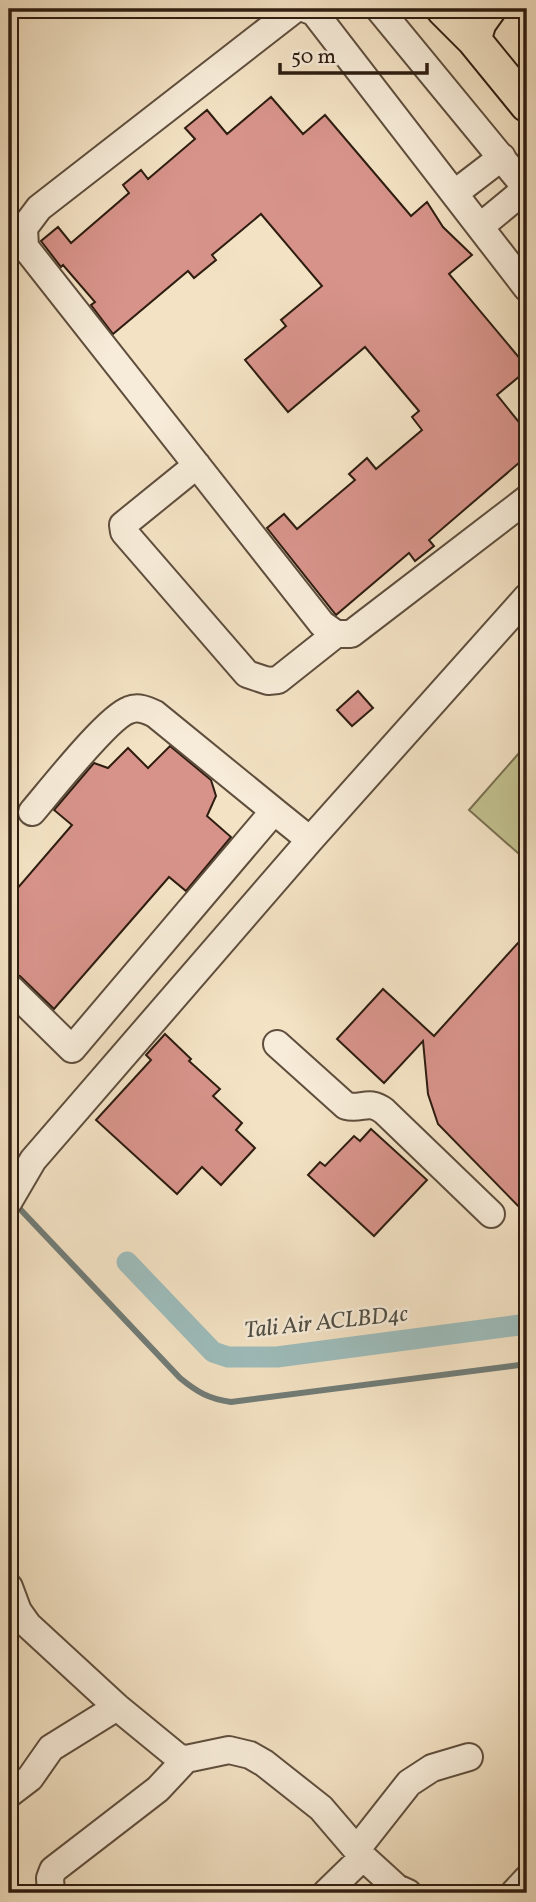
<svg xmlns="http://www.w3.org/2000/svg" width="536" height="1902" viewBox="0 0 536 1902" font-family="Vollkorn,serif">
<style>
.green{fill:#c2c18f;stroke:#786f50;stroke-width:2}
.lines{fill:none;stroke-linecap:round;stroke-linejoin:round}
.stream{stroke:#717c77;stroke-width:6}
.canal{stroke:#9dbcbb;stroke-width:21}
.building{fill:#d7938a;stroke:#2e1d10;stroke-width:2}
.minor-casing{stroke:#5f4e3d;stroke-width:30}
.major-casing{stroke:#2e1d10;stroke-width:37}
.minor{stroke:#f7ecd9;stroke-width:26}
.major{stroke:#f3e2c4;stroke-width:33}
.labels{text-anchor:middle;stroke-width:5;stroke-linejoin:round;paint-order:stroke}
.water-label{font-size:23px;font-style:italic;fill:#4f4d43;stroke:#f7ecd9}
</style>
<rect width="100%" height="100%" fill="#f3e2c4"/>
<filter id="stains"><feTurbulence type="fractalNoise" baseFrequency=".00286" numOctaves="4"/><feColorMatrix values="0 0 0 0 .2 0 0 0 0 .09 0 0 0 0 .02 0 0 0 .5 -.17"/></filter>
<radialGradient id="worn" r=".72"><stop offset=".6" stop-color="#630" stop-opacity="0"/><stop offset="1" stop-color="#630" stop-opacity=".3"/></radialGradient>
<!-- green -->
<path class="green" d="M527,744V861L469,810Z"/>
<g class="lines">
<!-- stream -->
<path class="stream" d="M19,1208L180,1378C197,1392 209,1399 231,1402L527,1364"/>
<!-- canal -->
<path class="canal" d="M127,1262L213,1352L228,1357H277L527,1324"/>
</g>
<!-- building -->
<path class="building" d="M271,97L303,134L325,115L411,216L427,202L443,227L472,255L449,274L527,367V370L497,395L527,432V456L429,540L434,546L415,561L409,553L336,615L267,528L284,514L297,529L355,480L349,474L367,458L376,469L422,430L412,417L419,411L365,347L288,412L245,360L286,326L281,320L322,286L261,214L212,255L216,260L194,278L188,271L113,334L91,305L95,302L63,265L61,267L41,241L58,227L71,243L129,193L123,185L141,170L148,179L195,139L185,128L207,110L227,134Z
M358,691L373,708L352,726L337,710Z
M170,746L211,780L216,796L207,816L231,837L186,891L169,877L54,1009L20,976L9,972V898L72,825L54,810L94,763L108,768L128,748L148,768Z
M527,933V1215L438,1124L428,1094L423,1041L384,1083L337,1039L383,989L434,1036Z
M165,1034L191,1059L189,1061L220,1089L213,1096L242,1123L236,1130L255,1148L221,1185L202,1167L177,1194L96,1120L151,1060L146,1055Z
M371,1129L427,1180L374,1236L308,1175L320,1162L325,1166L354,1136L360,1141Z"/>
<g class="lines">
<!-- minor casing -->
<g class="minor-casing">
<path id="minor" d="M295,9L39,208L24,228L25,247L322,624L336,634H351L527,499
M306,9L314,12L527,288
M379,9L527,189
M455,193L502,157
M481,226L527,188
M197,465L123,525L124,532L247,674L268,681L278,680L336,634
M274,811L310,840
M9,987L72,1049L274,811L155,714C147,710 138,706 129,710C108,717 50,791 32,812
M277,1044L346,1106C362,1110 368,1099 384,1111L491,1214
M9,1201L33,1160L310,840L527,597
M9,1587L18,1611L28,1625L117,1707L178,1757L186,1759L229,1750L250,1755L264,1763L321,1808L363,1857L397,1888L408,1893
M9,1794L30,1778L51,1748L117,1707
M357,1849L409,1783L432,1768L469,1757
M51,1893L50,1878L53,1870L158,1789L186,1759
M326,1893L363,1857
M514,1893L527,1879"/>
</g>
<!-- major casing -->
<g class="major-casing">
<path id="major" d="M443,9L474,40L527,105
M474,40L479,23L489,9"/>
</g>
<!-- minor -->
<use href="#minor" class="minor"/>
<!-- major -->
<use href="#major" class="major"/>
</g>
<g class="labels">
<!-- water labels -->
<g class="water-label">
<text transform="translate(326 1321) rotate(-6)" y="8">Tali Air ACLBD4c</text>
</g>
</g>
<!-- margin -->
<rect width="536" height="1902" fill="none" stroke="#f3e2c4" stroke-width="35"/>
<rect x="10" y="10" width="515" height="1881" fill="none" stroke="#2e1d10" stroke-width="3.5"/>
<rect x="18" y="18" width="501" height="1867" fill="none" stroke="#2e1d10" stroke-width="2"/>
<!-- scale -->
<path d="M280 63v10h147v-10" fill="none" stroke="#2e1d10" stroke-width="3.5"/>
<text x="291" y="63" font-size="21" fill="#2e1d10" stroke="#f7ecd9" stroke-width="5" paint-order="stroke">50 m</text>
<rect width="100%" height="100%" filter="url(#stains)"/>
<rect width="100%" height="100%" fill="url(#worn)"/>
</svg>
